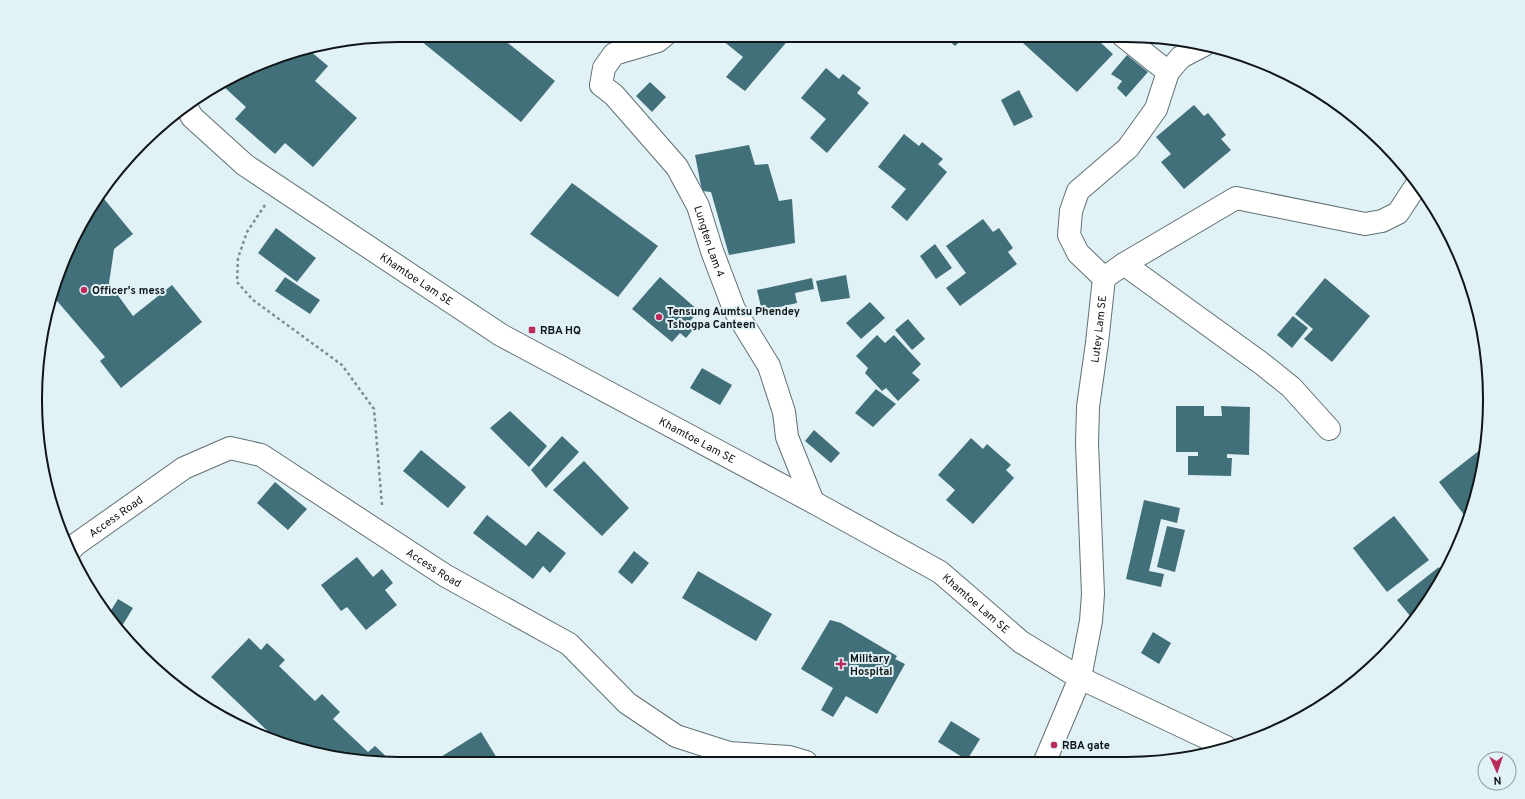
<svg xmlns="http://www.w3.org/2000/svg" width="1525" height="799" viewBox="0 0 1525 799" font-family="Overpass,sans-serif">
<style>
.building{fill:#416f7a}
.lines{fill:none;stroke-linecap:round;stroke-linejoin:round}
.minor-casing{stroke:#606f73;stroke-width:24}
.primary-casing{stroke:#606f73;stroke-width:24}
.path{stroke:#808c8e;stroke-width:2.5;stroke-dasharray:3 3;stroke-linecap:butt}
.minor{stroke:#fff;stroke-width:22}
.primary{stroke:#fff;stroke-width:22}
.poi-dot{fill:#b92b5d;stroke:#e1f2f6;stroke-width:1.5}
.labels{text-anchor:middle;stroke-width:4;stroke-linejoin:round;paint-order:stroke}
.street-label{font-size:11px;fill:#101617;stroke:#e1f2f6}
.poi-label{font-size:11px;font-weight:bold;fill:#101617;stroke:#e1f2f6;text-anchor:start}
.rim{fill:none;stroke:#101617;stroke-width:2}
</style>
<rect width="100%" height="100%" fill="#e1f2f6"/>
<!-- building -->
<path class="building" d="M426,35H498L555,81L521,122L421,41Z
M718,35H787L790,38L745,91L726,77L743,57L717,36Z
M944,36H965L955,46Z
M1030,36H1107L1100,42L1113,54L1077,92L1023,43Z
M309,50L328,66L315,81L357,118L313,167L285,143L275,154L235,119L246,107L223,86L282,54Z
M1127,55L1148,72L1126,97L1117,88L1122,81L1111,74Z
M826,68L839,79L843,74L861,88L857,93L869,103L827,153L810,138L826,119L801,98Z
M650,82L666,97L652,112L636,96Z
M1019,90L1033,117L1014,126L1001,100Z
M1194,105L1204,116L1208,113L1226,135L1221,139L1231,150L1184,189L1161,162L1171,154L1156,137Z
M904,134L919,146L922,142L943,159L938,164L947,172L907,221L891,207L906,189L878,167Z
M749,145L755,165L768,164L779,201L792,199L795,243L729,255L711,192L702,191L695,155Z
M572,183L658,246L618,297L530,234Z
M100,194L133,234L114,249L109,283L133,316L172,285L202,322L121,388L100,361L105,357L52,295L96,198Z
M983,219L993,232L999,228L1013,248L1008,252L1017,264L960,306L946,288L966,273L946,246Z
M276,228L316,258L297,282L258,253Z
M935,244L952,268L936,279L920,256Z
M846,275L850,298L821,302L816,281Z
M285,277L320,300L310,314L275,291Z
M660,277L699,311L690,321L696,326L686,338L680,333L672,342L632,309Z
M812,278L814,289L795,293L797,303L762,311L757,290Z
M1325,278L1370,316L1332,362L1304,339L1313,329L1295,314Z
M870,302L885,318L861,339L846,323Z
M1293,316L1308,328L1292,348L1277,335Z
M908,319L925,339L912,350L895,330Z
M877,335L885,343L894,335L921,364L912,373L920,380L898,401L886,388L882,391L865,373L868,368L856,356Z
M702,368L732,385L720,405L690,388Z
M876,389L896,404L873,427L855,413Z
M1176,406H1204V416H1222L1221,406L1250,407L1249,455L1227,454V458H1232L1231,476L1188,475V456H1198V452H1176Z
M510,411L547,446L529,467L490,428Z
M814,430L840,453L831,463L805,441Z
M562,436L579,452L546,488L531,470Z
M971,438L983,449L987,444L1011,465L1006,470L1014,478L973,524L946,500L955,490L938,475Z
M421,450L466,487L448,508L403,471Z
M1480,450L1484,455L1478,494L1468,520L1439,482Z
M584,461L629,508L602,536L553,490Z
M275,482L307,509L288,530L257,503Z
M1144,500L1180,508L1177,523L1161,519L1149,571L1164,574L1161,587L1126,579Z
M487,515L526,546L538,531L566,553L550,573L543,566L533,579L473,533Z
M1394,516L1429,560L1387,592L1353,548Z
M1167,526L1185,530L1175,572L1157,567Z
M634,551L649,563L632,584L618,572Z
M357,557L373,577L382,569L393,583L385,590L397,605L366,630L347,607L341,611L321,585Z
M1439,567L1444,574L1419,611L1411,617L1397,600Z
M698,571L772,614L756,641L682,598Z
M118,599L133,608L122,626L118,624L110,612Z
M830,620L841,623L897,656L895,659L905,664L877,714L846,696L833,717L821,710L833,688L801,669Z
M1153,632L1171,643L1159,664L1141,653Z
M249,638L261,650L267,643L285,660L279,666L315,701L322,694L340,712L333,719L368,752L375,746L393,763H376L305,752L278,741L211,677Z
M951,721L980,739L967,760L938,742Z
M481,732L500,763H431Z"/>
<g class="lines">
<!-- minor casing -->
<g class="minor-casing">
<g id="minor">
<path id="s1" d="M665,35L658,41L614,54L604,68L601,85L614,95L677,167L698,206L712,251L734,309L769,366L784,412L787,437L813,502"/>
<path d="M1123,36L1168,72"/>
<path d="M1124,264L1261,363L1291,387L1329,429"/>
<path d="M1104,278L1124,264L1236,198L1365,224L1382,221L1398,213L1417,184"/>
<path id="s2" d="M69,552L75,545L184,468L230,448L261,455L446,576L569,644L627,703L676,736L729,753L789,757L806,762"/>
<path id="s3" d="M1045,761L1080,678L1091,621L1093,594L1087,443L1088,407L1097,343L1104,278L1078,253L1069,235L1071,211L1078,191L1128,148L1156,109L1168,72L1181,57L1204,45"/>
</g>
</g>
<!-- primary casing -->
<g class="primary-casing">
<g id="primary">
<path id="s4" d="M186,106L192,117L245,165L501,335L813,502L940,572L1021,642L1080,678L1226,747"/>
</g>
</g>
<!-- path -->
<path class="path" d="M265,205L247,232L238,258L237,282L253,300L342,365L374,409L382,505"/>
<!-- minor -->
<use href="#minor" class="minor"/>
<!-- primary -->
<use href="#primary" class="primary"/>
</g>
<!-- markers -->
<g class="poi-dot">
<circle cx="84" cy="290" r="4"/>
<circle cx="659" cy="317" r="4"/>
<rect x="528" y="326" width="8" height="8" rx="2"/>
<path d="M839 658h4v4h4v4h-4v4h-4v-4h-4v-4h4z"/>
<circle cx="1054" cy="745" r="4"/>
</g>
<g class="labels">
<!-- street labels -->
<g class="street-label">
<text dy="4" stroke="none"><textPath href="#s1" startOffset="283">Lungten Lam 4</textPath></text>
<text dy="4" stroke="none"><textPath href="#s4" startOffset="290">Khamtoe Lam SE</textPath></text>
<text dy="4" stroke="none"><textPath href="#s3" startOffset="441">Lutey Lam SE</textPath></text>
<text dy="4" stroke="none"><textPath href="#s4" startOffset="614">Khamtoe Lam SE</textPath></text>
<text dy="4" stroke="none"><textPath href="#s2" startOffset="59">Access Road</textPath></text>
<text dy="4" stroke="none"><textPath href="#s2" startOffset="431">Access Road</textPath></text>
<text dy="4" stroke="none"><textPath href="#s4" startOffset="938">Khamtoe Lam SE</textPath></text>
</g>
<!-- poi labels -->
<g class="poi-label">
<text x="92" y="294">Officer's mess</text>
<text x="667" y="315">Tensung Aumtsu Phendey<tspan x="667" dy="13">Tshogpa Canteen</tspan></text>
<text x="540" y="334">RBA HQ</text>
<text x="850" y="662">Military<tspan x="850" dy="13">Hospital</tspan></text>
<text x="1062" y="749">RBA gate</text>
</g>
</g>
<!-- crop -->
<path d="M0 0H1525V799H0ZM399 42H1126A357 357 0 0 1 1483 399V400A357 357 0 0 1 1126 757H399A357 357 0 0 1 42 400V399A357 357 0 0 1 399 42Z" fill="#e1f2f6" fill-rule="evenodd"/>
<path class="rim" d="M399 42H1126A357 357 0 0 1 1483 399V400A357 357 0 0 1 1126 757H399A357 357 0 0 1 42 400V399A357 357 0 0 1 399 42Z"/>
<!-- north arrow -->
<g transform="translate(1497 771) rotate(177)"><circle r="19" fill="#e1f2f6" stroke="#8d9a9d"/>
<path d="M0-3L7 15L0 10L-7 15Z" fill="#b92b5d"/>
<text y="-6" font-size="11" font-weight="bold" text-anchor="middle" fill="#101617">N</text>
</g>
</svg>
